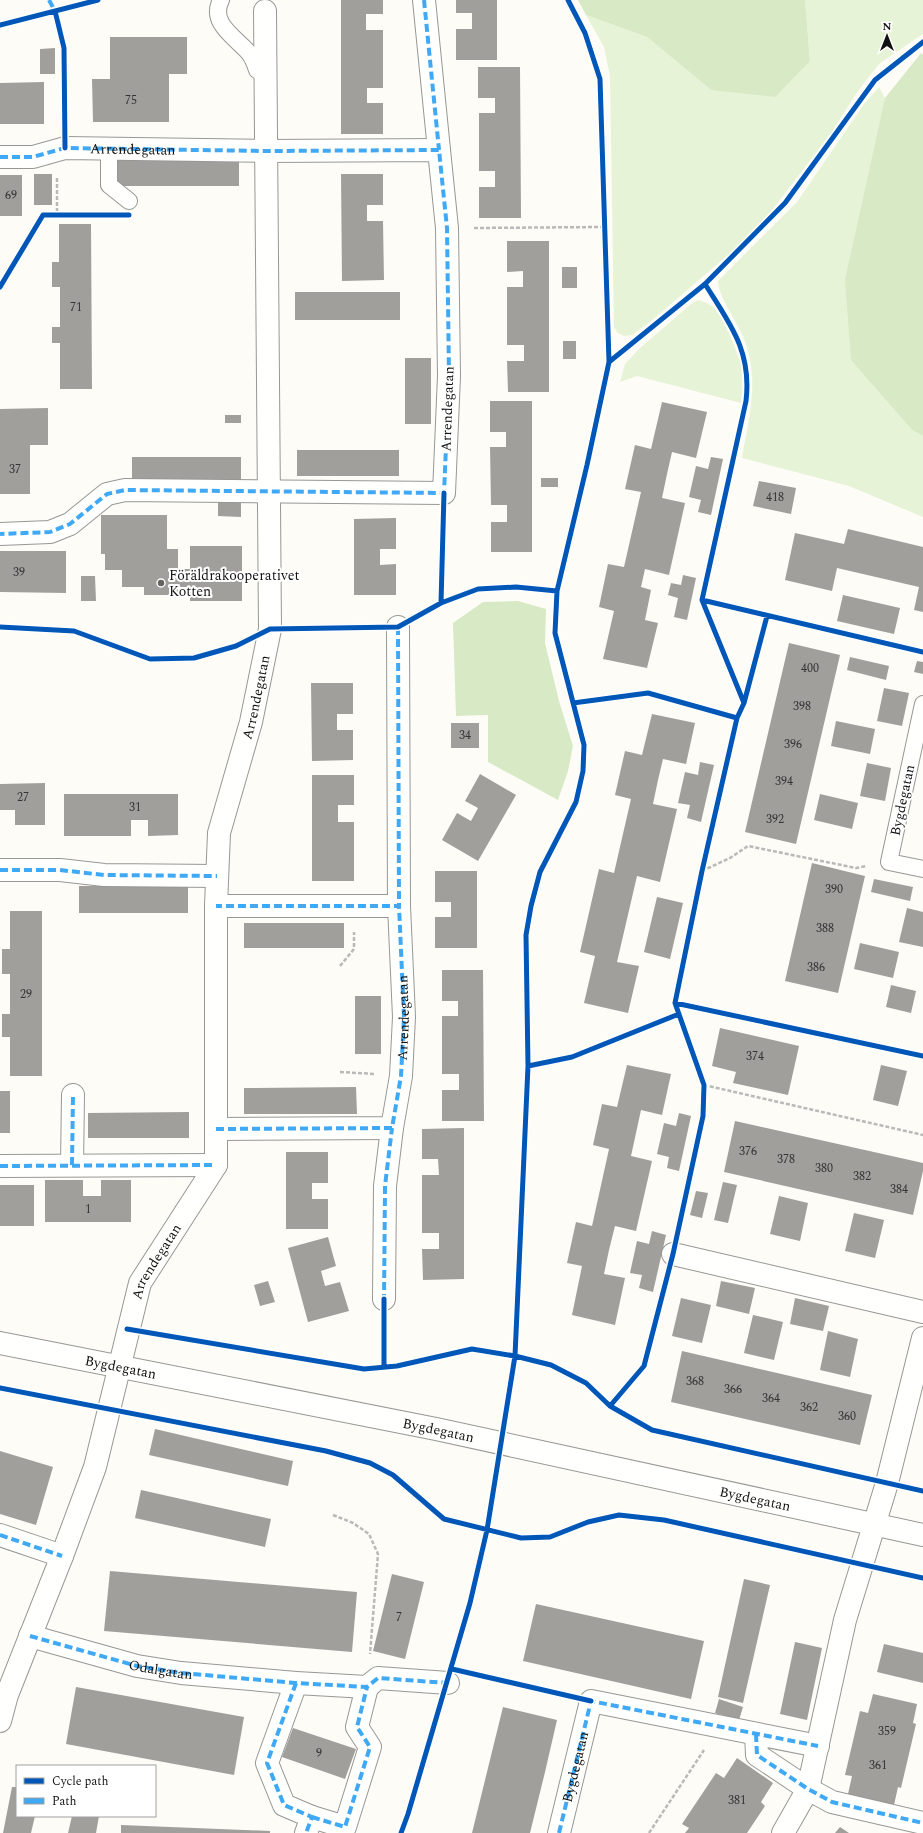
<svg xmlns="http://www.w3.org/2000/svg" width="923" height="1833" viewBox="0 0 923 1833" font-family="Spectral,serif">
<style>
.green{fill:#e7f3d7}
.forest{fill:#d8eac5}
.building{fill:#a19f9c}
.lines{fill:none;stroke-linecap:round;stroke-linejoin:round}
.service-casing{stroke:#979795;stroke-width:18}
.minor-casing{stroke:#979795;stroke-width:24}
.tertiary-casing{stroke:#979795;stroke-width:24}
.path{stroke:#b9b9b8;stroke-width:2.5;stroke-dasharray:4 2;stroke-linecap:butt}
.service{stroke:#fffffe;stroke-width:16}
.minor{stroke:#fffffe;stroke-width:22}
.tertiary{stroke:#fffffe;stroke-width:22}
.quiet{stroke:#3fa9f5;stroke-width:4;stroke-dasharray:8 4;stroke-linecap:butt}
.cycleway-casing{stroke:#fff;stroke-width:8}
.cycleway{stroke:#0057b8;stroke-width:5}
.poi-dot{fill:#646362;stroke:#fff;stroke-width:1.5}
.labels{text-anchor:middle;stroke-width:4;stroke-linejoin:round;paint-order:stroke}
.number-label{font-size:12px;fill:#353434}
.street-label{font-size:14px;fill:#111;stroke:#fff}
.poi-label{font-size:14px;fill:#111;stroke:#fff;text-anchor:start}
</style>
<rect width="100%" height="100%" fill="#fdfcf7"/>
<!-- green -->
<path class="green" d="M805,0H923V34L879,64L858,91L831,133L770,213L735,249L650,322L632,335L624,336L618,333L614,327L610,76L604,47L586,15L647,37L711,90L810,61Z
M879,87L885,98L851,359L912,430L923,436V517L849,486L742,458C749,416 760,380 744,339C738,323 718,296 718,281L797,202L864,104Z
M698,300C703,301 707,303 712,306C722,314 738,352 741,365C743,377 742,391 741,403L637,376L620,382L625,364L639,349L691,304Z"/>
<!-- forest -->
<path class="forest" d="M578,0H805L810,61L775,97L711,90L647,37L586,15Z
M921,53L923,55V436L912,430L851,360L845,280L885,98Z
M518,601L546,609L545,643L559,701L573,746L568,771L558,800L488,762V715L456,716L453,623L483,602Z"/>
<!-- building -->
<path class="building" d="M341,0H383V14H366V30H383V88H367V103H383V134H341Z
M456,0H497V60H456V29H472V13H456Z
M110,37H187V74H169V122H93L92,79H110Z
M55,48V74H40V49Z
M478,67H520L521,218H479V187H495V171H479V113H495V98H478Z
M44,82V124H0V83Z
M118,158H239V186H118Z
M34,174H52V205H34Z
M341,174H383V205H367V221H383L384,280L342,281Z
M0,175H22V216H0Z
M59,224H91L92,389H60V343H52V327H60V287H52V262H59Z
M507,241H549V392H508L507,361H524V345H507V287H523V271L507,272Z
M562,267H577V288H562Z
M295,292H400V320H295Z
M563,341H576V359H563Z
M405,358H431V424H405Z
M490,401H532V552H491V522H507V505H491L490,447H506V432H490Z
M662,402L707,412L696,458L672,452L667,474L662,498L685,503L669,575L645,569L641,587L651,590L645,620L658,623L647,668L603,659L614,611L599,607L608,564L624,567L641,492L625,489L635,445L651,449Z
M48,408V445H30V494H0V409Z
M225,415H241V423H225Z
M297,450H399V476H297Z
M132,457H241V482H132Z
M711,457L723,459L711,515L698,512L701,500L689,497L696,466L708,469Z
M541,478H558V487H541Z
M759,481L796,488L791,514L753,506Z
M218,502H241V517L218,516Z
M101,515H167V549H178V569H190V546H242V601H190V587H178V595H144V587H122V570H105V554H101Z
M396,518V549H380V565L396,564V595H354V519Z
M848,529L923,547V612L914,610L919,587L837,568L832,591L785,580L795,533L844,544Z
M0,551H66V593L0,592Z
M683,575L696,578L687,620L674,617L678,598L668,595L671,583L681,585Z
M81,576H95L96,601H81Z
M843,595L900,608L894,634L837,621Z
M789,643L840,655L796,844L745,832Z
M850,657L889,666L886,680L847,670Z
M917,661L923,662V674L914,672Z
M311,683H353V714H337V730H353V760L312,761Z
M884,688L909,693L902,726L877,721Z
M652,714L695,723L686,764L663,759L658,780L653,804L677,809L660,882L637,876L617,962L639,966L628,1013L584,1003L595,956L580,952L599,869L614,873L631,799L615,795L625,751L642,755Z
M836,721L875,729L870,754L831,746Z
M451,723H479V748H451Z
M700,762L714,765L701,822L687,818L690,805L678,803L685,772L698,775Z
M867,763L891,768L885,801L860,796Z
M480,774L516,795L478,861L442,840L457,813L471,821L478,808L465,801Z
M312,775H354V805H338V822H354V881H312Z
M45,783V825H15V810H0V784Z
M64,794H178V835L148,836V820H131V836H64Z
M820,794L858,803L852,829L814,820Z
M812,863L865,876L838,993L785,981Z
M435,871H477V948H435V917H451V902H435Z
M874,879L913,887L910,901L871,892Z
M79,886H188V913H79Z
M657,897L683,903L670,959L644,952Z
M907,908L923,912V947L899,942Z
M10,911H42V1076H10V1037H2V1014H10V974H2V949H10Z
M244,923H344V948H244Z
M860,943L899,952L893,978L854,969Z
M442,970H483L484,1121H442V1090H459V1074H442V1016H458V1001H442Z
M891,985L916,991L911,1013L886,1007Z
M355,996H381V1054H355Z
M720,1028L799,1046L788,1095L733,1083L736,1072L712,1066Z
M627,1065L671,1074L662,1115L641,1110L631,1156L652,1161L636,1231L615,1226L609,1250L604,1274L625,1278L615,1325L572,1315L582,1266L567,1263L576,1222L592,1226L609,1149L593,1145L602,1104L617,1107Z
M881,1065L907,1071L898,1106L873,1100Z
M356,1087L357,1114H244V1088Z
M0,1091H10V1133H0Z
M189,1112V1138H88V1113Z
M679,1113L691,1116L679,1171L667,1168L669,1157L657,1154L664,1123L676,1126Z
M735,1121L923,1163V1171L913,1215L724,1172Z
M464,1128V1279L423,1280L422,1249H439V1233H422V1175H439L438,1159H422V1129Z
M286,1152H328V1183H312V1199H328V1229H286Z
M45,1180H83V1196H101V1180H131V1222H45Z
M723,1182L737,1185L728,1223L714,1220Z
M0,1185H34V1226H0Z
M696,1191L708,1193L702,1218L690,1215Z
M779,1196L808,1203L800,1241L770,1234Z
M854,1213L884,1220L875,1258L845,1251Z
M652,1231L666,1235L653,1292L639,1288L642,1275L630,1273L637,1241L649,1244Z
M328,1237L336,1266L321,1271L325,1286L340,1282L349,1311L308,1322L288,1248Z
M268,1281L275,1302L260,1306L254,1285Z
M721,1281L755,1288L749,1314L716,1306Z
M681,1298L711,1305L702,1343L672,1336Z
M795,1298L829,1306L823,1331L790,1324Z
M753,1315L783,1322L774,1360L744,1353Z
M828,1331L858,1339L850,1377L820,1370Z
M682,1351L872,1395L860,1445L671,1402Z
M155,1429L293,1461L288,1486L149,1455Z
M0,1451L53,1467L36,1525L0,1514Z
M141,1490L271,1519L265,1547L135,1518Z
M110,1571L357,1592L352,1652L104,1631Z
M392,1574L424,1582L405,1659L373,1651Z
M744,1579L770,1585L743,1703L718,1697Z
M536,1604L704,1641L691,1699L523,1661Z
M795,1642L822,1648L807,1720L780,1714Z
M884,1644L923,1653V1683L877,1672Z
M76,1687L244,1717L234,1775L66,1744Z
M873,1694L917,1704L913,1723L916,1724L901,1788L898,1787L894,1805L848,1794L852,1776L845,1775L860,1711L868,1713Z
M719,1699L743,1707L739,1720L715,1713Z
M503,1707L557,1720L545,1772L530,1833H472Z
M293,1728L356,1749L345,1779L282,1757Z
M737,1758L773,1783L761,1802L765,1806L747,1833H685L689,1828L682,1824L716,1773L724,1778Z
M12,1787H17V1816H35L31,1833H3Z
M72,1816H99L96,1833H68Z
M121,1825L270,1831V1833H121Z
M840,1827L849,1833H835Z"/>
<g class="lines">
<!-- service casing -->
<g class="service-casing">
<path id="service" d="M221,0C209,23 235,37 249,53C253,58 255,64 257,70H266
M109,149V185L129,201
M923,704L889,862L923,869"/>
</g>
<!-- minor casing -->
<g class="minor-casing">
<g id="minor">
<path d="M424,0L439,150"/>
<path d="M0,157H33L65,148L266,151L439,150L447,228L449,376L444,493L125,490L107,494L70,524L50,532L0,534"/>
<path d="M398,627L399,906"/>
<path d="M0,870H60L104,875L217,876"/>
<path id="s1" d="M216,1129L392,1128L401,1076L404,1017L399,906H216"/>
<path d="M72,1165L73,1095"/>
<path d="M0,1166L216,1165"/>
<path d="M673,1254L923,1312"/>
<path d="M384,1299L385,1186L392,1128"/>
<path d="M0,1535L62,1556"/>
<path id="s2" d="M30,1636L137,1666L181,1673L296,1683L367,1687L378,1678L448,1683"/>
<path d="M296,1683L267,1763L284,1805L312,1817L306,1833"/>
<path id="s3" d="M0,1721L7,1695L62,1556L95,1467L140,1283L216,1165V906L219,833L251,722L270,629L265,11"/>
<path d="M756,1734L757,1755L808,1789L832,1802L923,1823"/>
<path d="M312,1817L345,1827L370,1747L357,1727L367,1687"/>
<path id="s4" d="M559,1833L591,1701L818,1746"/>
<path d="M783,1833L808,1789L845,1620L887,1483L923,1338"/>
</g>
</g>
<!-- tertiary casing -->
<g class="tertiary-casing">
<g id="tertiary">
<path id="s5" d="M0,1343L436,1429L923,1535"/>
</g>
</g>
<!-- path -->
<path class="path" d="M57,178V215
M474,228L604,227
M702,871L730,858L748,846L856,868L867,866
M340,966L354,949V932
M340,1072L376,1074
M704,1085L923,1135
M333,1515L353,1523L369,1534L378,1554L370,1654
M649,1833L704,1750"/>
<!-- service -->
<use href="#service" class="service"/>
<!-- minor -->
<use href="#minor" class="minor"/>
<!-- tertiary -->
<use href="#tertiary" class="tertiary"/>
<!-- quiet -->
<g class="quiet">
<path d="M49,0L56,13"/>
<path d="M424,0L439,150"/>
<path id="s6" d="M0,157H33L65,148L266,151L439,150L447,228L449,376L444,493L125,490L107,494L70,524L50,532L0,534"/>
<path d="M398,627L399,906"/>
<path d="M0,870H60L104,875L217,876"/>
<path d="M216,1129L392,1128L401,1076L404,1017L399,906H216"/>
<path d="M72,1165L73,1095"/>
<path d="M0,1166L216,1165"/>
<path d="M384,1302L385,1186L392,1128"/>
<path d="M0,1535L62,1556"/>
<path d="M30,1636L137,1666L181,1673L296,1683L367,1687L378,1678L448,1683"/>
<path d="M296,1683L267,1763L284,1805L312,1817L306,1833"/>
<path d="M756,1734L757,1755L808,1789L832,1802L923,1823"/>
<path d="M312,1817L345,1827L370,1747L357,1727L367,1687"/>
<path d="M559,1833L591,1701L818,1746"/>
</g>
<!-- cycleway casing -->
<g class="cycleway-casing">
<path id="cycleway" d="M55,11L64,48L65,148
M0,25L98,0
M705,284C730,324 752,351 746,401L702,600L923,652
M0,287L43,215H129
M609,362L705,284L785,203L875,80L923,42
M441,603L444,493
M0,627L74,631L150,659L194,658L236,646L270,629L398,627L441,603L478,589L516,587L557,591
M573,703L648,693L737,718
M744,703L767,616
M675,1003L923,1056
M528,1066L572,1057L679,1014
M384,1299V1367
M127,1329L364,1369L397,1366L472,1349L515,1356L551,1365L586,1383L610,1406L652,1430L923,1491
M0,1388L326,1451L370,1463L393,1475L444,1519L521,1538L550,1537L588,1522L619,1515L664,1520L923,1578
M610,1406L644,1366L673,1254L703,1116L704,1085L675,1003L702,871L737,718L744,703L702,600
M452,1669L591,1701
M401,1833L408,1814L470,1603L487,1530L515,1356L528,1066L526,935L531,906L540,872L576,802L583,771L584,745L555,633L557,591L587,465L609,362L600,79L585,33L568,0"/>
</g>
<!-- cycleway -->
<use href="#cycleway" class="cycleway"/>
</g>
<!-- markers -->
<circle class="poi-dot" cx="161" cy="583" r="4"/>
<g class="labels">
<!-- number labels -->
<g class="number-label">
<text x="131" y="104">75</text>
<text x="11" y="199">69</text>
<text x="76" y="311">71</text>
<text x="15" y="473">37</text>
<text x="775" y="501">418</text>
<text x="19" y="576">39</text>
<text x="810" y="672">400</text>
<text x="802" y="710">398</text>
<text x="465" y="739">34</text>
<text x="793" y="748">396</text>
<text x="784" y="785">394</text>
<text x="23" y="801">27</text>
<text x="135" y="811">31</text>
<text x="775" y="823">392</text>
<text x="834" y="893">390</text>
<text x="825" y="932">388</text>
<text x="816" y="971">386</text>
<text x="26" y="998">29</text>
<text x="755" y="1060">374</text>
<text x="748" y="1155">376</text>
<text x="786" y="1163">378</text>
<text x="824" y="1172">380</text>
<text x="862" y="1180">382</text>
<text x="899" y="1193">384</text>
<text x="88" y="1213">1</text>
<text x="695" y="1385">368</text>
<text x="733" y="1393">366</text>
<text x="771" y="1402">364</text>
<text x="809" y="1411">362</text>
<text x="847" y="1420">360</text>
<text x="399" y="1621">7</text>
<text x="887" y="1735">359</text>
<text x="319" y="1757">9</text>
<text x="878" y="1769">361</text>
<text x="737" y="1804">381</text>
</g>
<!-- street labels -->
<g class="street-label">
<text dy="5" stroke="none"><textPath href="#s6" startOffset="134">Arrendegatan</textPath></text>
<text transform="translate(447 409) rotate(-88)" y="5">Arrendegatan</text>
<text dy="5" stroke="none"><textPath href="#s3" startOffset="1074">Arrendegatan</textPath></text>
<text transform="translate(902 800) rotate(-78)" y="5">Bygdegatan</text>
<text dy="5" stroke="none"><textPath href="#s1" startOffset="287">Arrendegatan</textPath></text>
<text dy="5" stroke="none"><textPath href="#s3" startOffset="487">Arrendegatan</textPath></text>
<text dy="5" stroke="none"><textPath href="#s5" startOffset="123">Bygdegatan</textPath></text>
<text dy="5" stroke="none"><textPath href="#s5" startOffset="447">Bygdegatan</textPath></text>
<text dy="5" stroke="none"><textPath href="#s5" startOffset="771">Bygdegatan</textPath></text>
<text dy="5" stroke="none"><textPath href="#s2" startOffset="135">Odalgatan</textPath></text>
<text dy="5" stroke="none"><textPath href="#s4" startOffset="68">Bygdegatan</textPath></text>
</g>
<!-- poi labels -->
<g class="poi-label">
<text x="169" y="580">Föräldrakooperativet<tspan x="169" dy="16">Kotten</tspan></text>
</g>
</g>
<!-- legend -->
<rect x="16" y="1765" width="140" height="52" fill="#ffffff" stroke="#a0a0a0"/>
<rect x="24" y="1778" width="20" height="6" fill="#0057b8" stroke="#a0a0a0"/>
<text x="52" y="1785" font-size="12" fill="#111111">Cycle path</text>
<rect x="24" y="1798" width="20" height="6" fill="#3fa9f5" stroke="#a0a0a0"/>
<text x="52" y="1805" font-size="12" fill="#111111">Path</text>
<!-- north arrow -->
<g transform="translate(887 36)" stroke="#ffffff" stroke-width="3" paint-order="stroke">
<path d="M0-3L7 15L0 10L-7 15Z" fill="#111111"/>
<text y="-6" font-size="11" font-weight="bold" text-anchor="middle" fill="#111111">N</text>
</g>
</svg>
